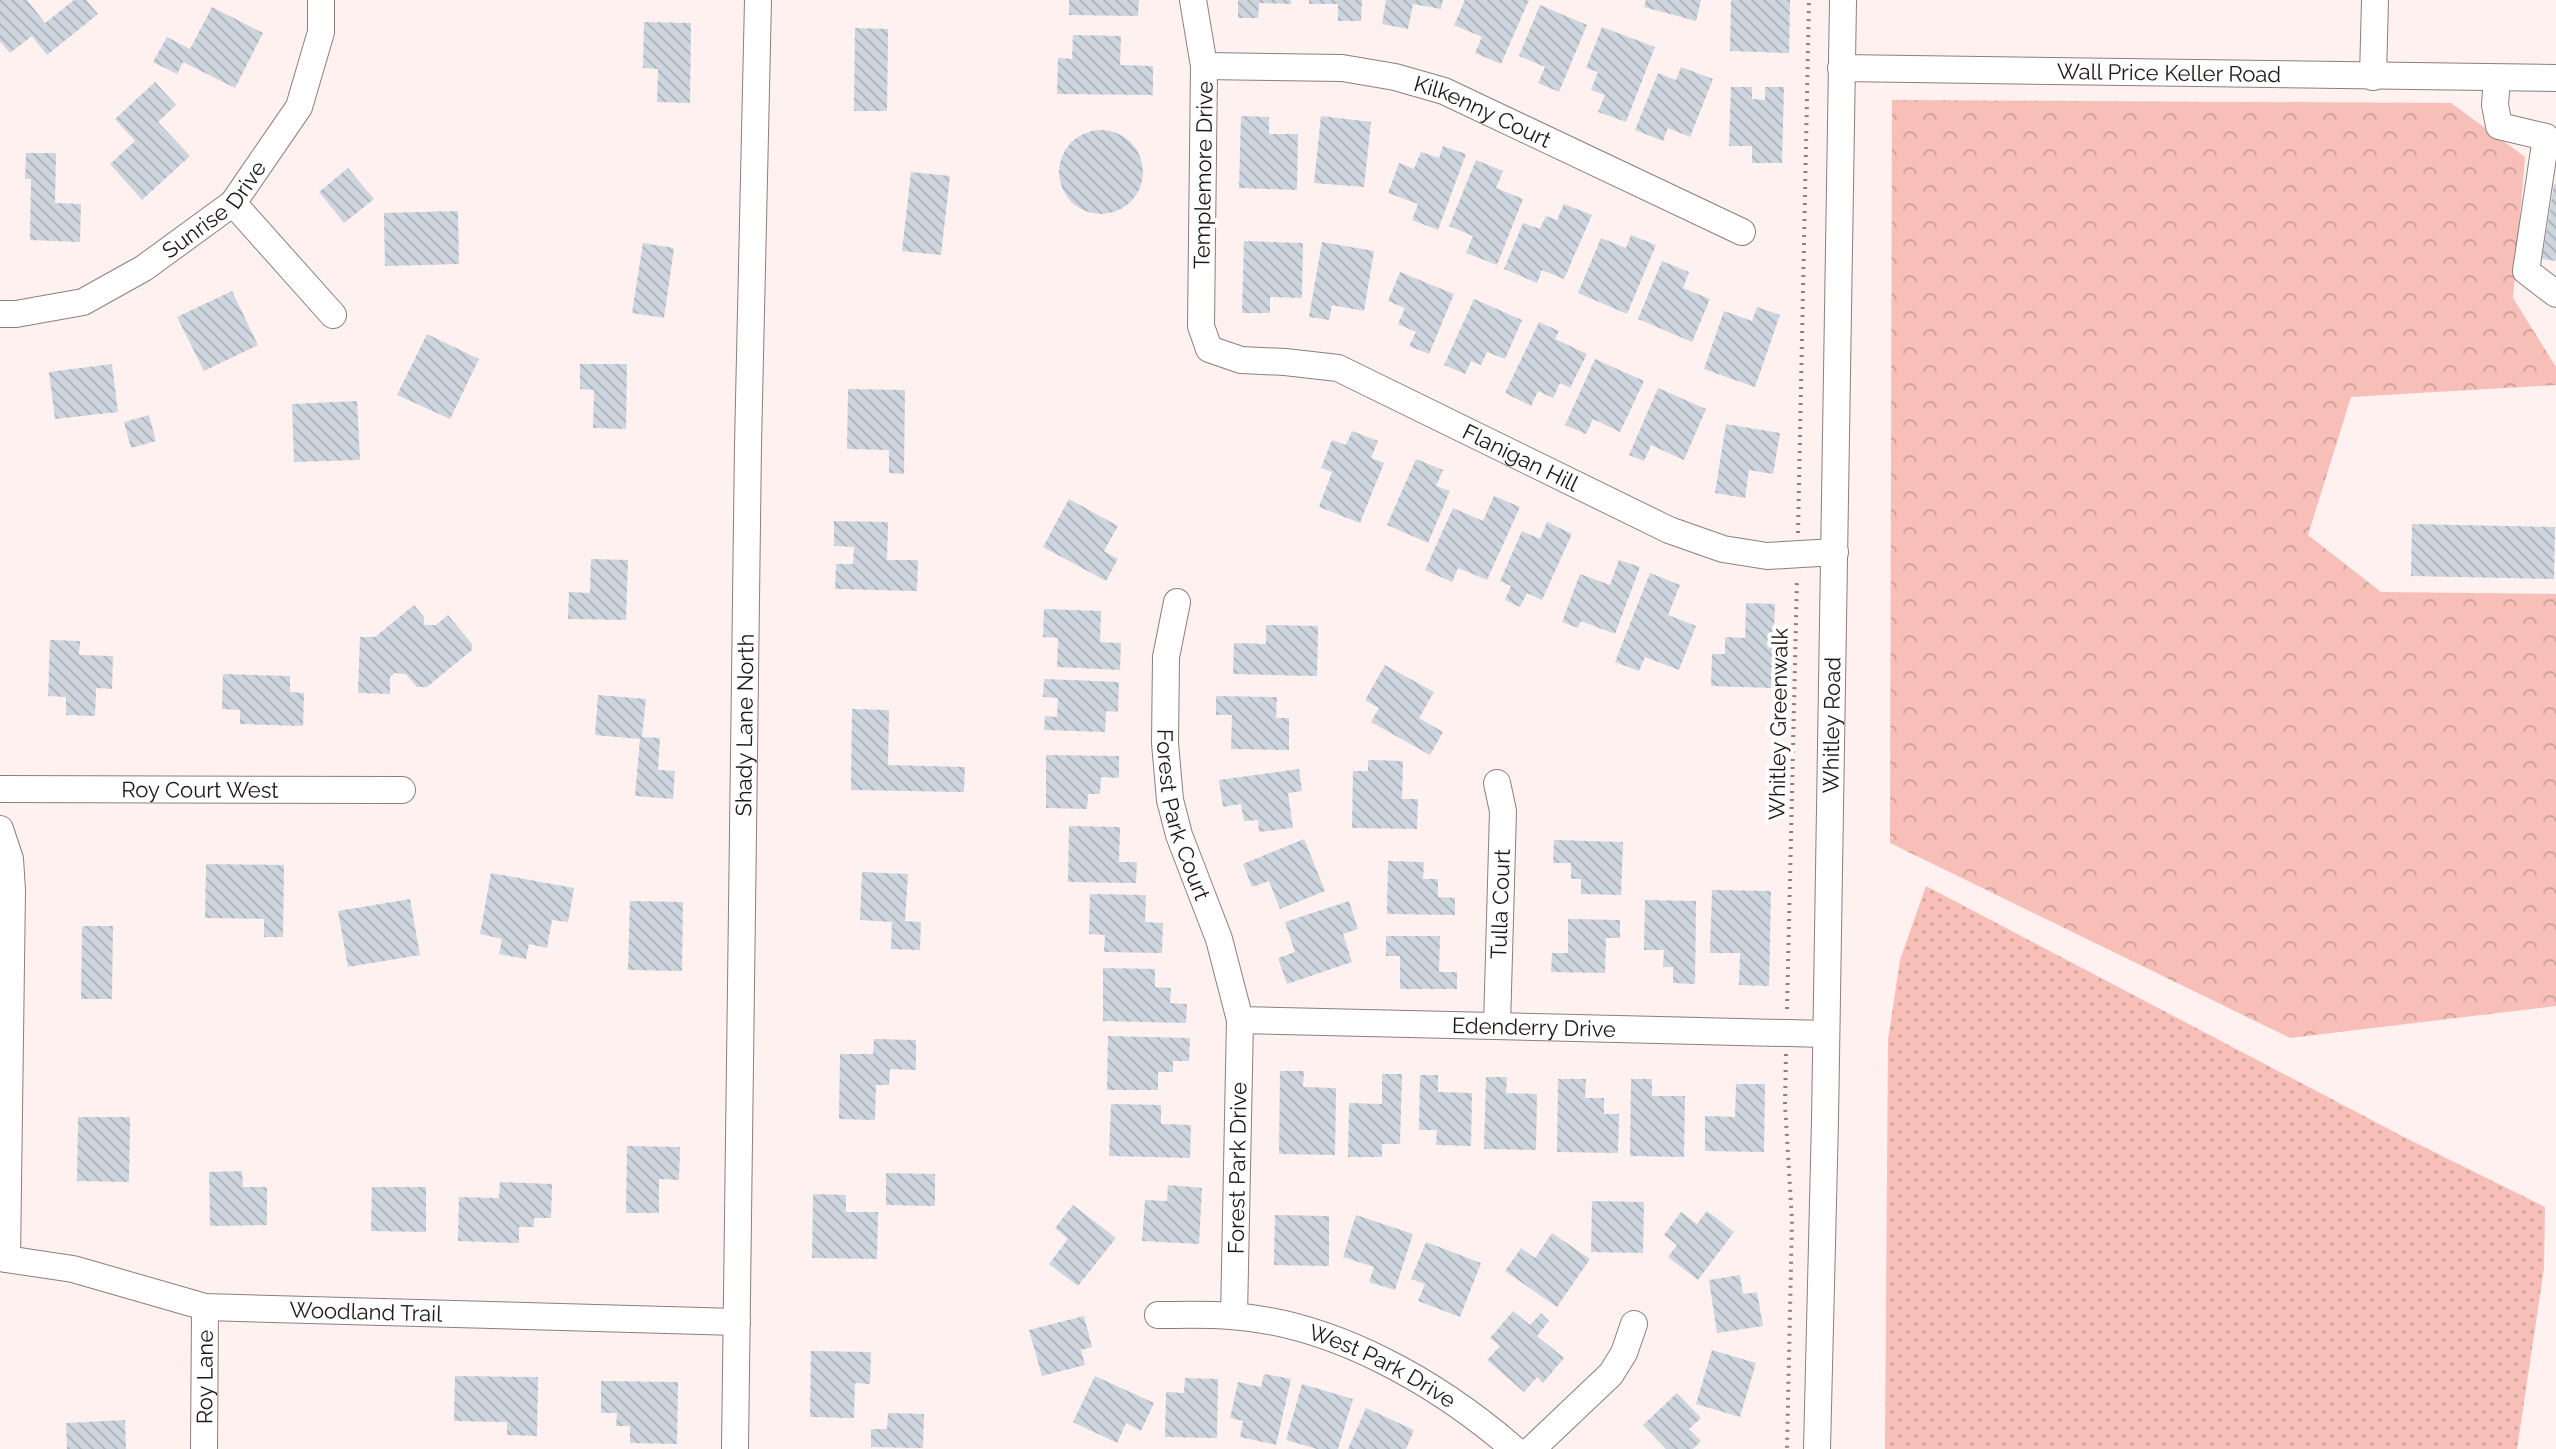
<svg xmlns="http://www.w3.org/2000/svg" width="2556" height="1449" viewBox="0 0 2556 1449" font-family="Raleway,sans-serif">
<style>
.grass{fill:url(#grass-dots)}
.forest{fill:url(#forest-crowns)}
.building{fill:url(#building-back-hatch)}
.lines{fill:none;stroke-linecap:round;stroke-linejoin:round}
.minor-casing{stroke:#8b7f7d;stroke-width:28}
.path{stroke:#897f7e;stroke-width:4;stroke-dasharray:2 6;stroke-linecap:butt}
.minor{stroke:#fff;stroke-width:26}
.labels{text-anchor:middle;stroke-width:8;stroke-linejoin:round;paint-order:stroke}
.street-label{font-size:22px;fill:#1e1918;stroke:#fff}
</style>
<defs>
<pattern id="grass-dots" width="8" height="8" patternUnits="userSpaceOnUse" patternTransform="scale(2)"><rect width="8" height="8" fill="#f7bfb8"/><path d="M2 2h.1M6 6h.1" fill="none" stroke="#d3a49d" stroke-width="1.8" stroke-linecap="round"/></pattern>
<pattern id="forest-crowns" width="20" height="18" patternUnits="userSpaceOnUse" patternTransform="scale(2)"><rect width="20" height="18" fill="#f7bfb8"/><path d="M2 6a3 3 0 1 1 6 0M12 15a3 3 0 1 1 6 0" fill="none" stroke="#d3a49d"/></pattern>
<pattern id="building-back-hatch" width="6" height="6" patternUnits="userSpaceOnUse" patternTransform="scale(2)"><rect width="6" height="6" fill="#cdd5de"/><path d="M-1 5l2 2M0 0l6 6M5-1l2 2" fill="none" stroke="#b0b6be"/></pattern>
</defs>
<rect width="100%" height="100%" fill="#fff1ef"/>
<!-- grass -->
<path class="grass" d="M1926,886L2400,1135L2545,1207L2544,1268L2517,1449H1885L1888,1040L1900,960Z"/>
<!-- forest -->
<path class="forest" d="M1892,100L2451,103L2525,157L2513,298L2556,367V385L2351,397L2308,535L2381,592L2556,594V1006L2290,1038L1890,843Z"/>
<!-- building -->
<path class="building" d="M0,0H27L45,23L74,0H86L98,14L47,55L32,36L10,53L0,41Z
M1069,0H1139L1138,16L1069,15Z
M1238,0H1291V4L1259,3L1258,18H1238Z
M1309,0H1362L1361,21H1338V4H1309Z
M1386,0H1443L1441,9L1413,4L1408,29L1382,24Z
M1465,0H1529L1501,64L1475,53L1482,37L1454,25Z
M1646,0H1701L1696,21L1644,7Z
M1731,0H1790L1789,53L1730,51Z
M1540,5L1587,25L1559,92L1538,83L1545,67L1519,56Z
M212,7L263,33L235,88L183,62L177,74L153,62L167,37L190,49Z
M644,22L691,23L690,103L657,102L658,69L643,68Z
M1602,27L1655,47L1626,122L1598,112L1605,95L1591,90L1598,72L1586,68Z
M855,28L888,29L887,111H854Z
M1073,35L1121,36L1120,65L1153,66V95L1057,94L1058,58L1072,59Z
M1681,67L1713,79L1690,137L1668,128L1663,141L1635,130L1658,73L1676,80Z
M155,82L176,105L158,122L190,156L142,200L110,164L135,141L115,119Z
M1731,87H1752V99L1765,100V87H1784L1782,163H1752V146H1729Z
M1241,116L1269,117V134H1298L1297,190L1239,188Z
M1321,116L1371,122L1364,187L1314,183Z
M1059 172a42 42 0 1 1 84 0a42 42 0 1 1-84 0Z
M1443,146L1466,154L1438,230L1412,220L1418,204L1388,193L1399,163L1414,169L1421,152L1439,158Z
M26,153H56L55,203L81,204L80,242L30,240L31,179H25Z
M1476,160L1503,171L1496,188L1523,199L1497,265L1466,253L1473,236L1449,226Z
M348,168L374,199L344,223L319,192Z
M911,172L950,176L941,255L902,251Z
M2554,184H2556V261L2542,259Z
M1564,204L1592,215L1564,279L1542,270L1537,283L1504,269L1523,223L1540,229L1546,216L1557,220Z
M458,211L459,264L385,266L384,213Z
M1631,235L1656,245L1627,314L1578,293L1601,238L1626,248Z
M1244,241L1303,243L1302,298L1270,297V313H1242Z
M1322,242L1374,251L1364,311L1332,305L1329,320L1309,317Z
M643,243L674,248L664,318L632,313Z
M1662,261L1689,272L1683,288L1710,299L1692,342L1638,319Z
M1400,272L1454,294L1429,354L1409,346L1416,332L1398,324L1405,308L1388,301Z
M232,291L258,345L204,371L177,317Z
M1474,299L1522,320L1505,359L1487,352L1481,365L1471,361L1465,374L1444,365Z
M1757,307L1780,315L1755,387L1704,369L1724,311L1752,321Z
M1539,322L1559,331L1555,339L1587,354L1570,388L1560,383L1553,398L1538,391L1531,406L1505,393Z
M427,334L479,359L450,419L397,395Z
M1595,359L1644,381L1620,432L1593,419L1586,434L1565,425Z
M112,364L118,412L55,419L49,372Z
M580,364H627L626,429L593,428L594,390L580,389Z
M1658,388L1706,409L1684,460L1651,445L1644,461L1629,455Z
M848,389L905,390L904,474L889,473V450L847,449Z
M357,401L360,460L294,462L292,404Z
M149,415L156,441L131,448L124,422Z
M1726,424L1780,433L1773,474L1749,470L1745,498L1715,493Z
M1352,431L1378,441L1371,458L1384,463L1360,523L1319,507L1332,472L1321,468L1332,440L1346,445Z
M1416,459L1443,470L1436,486L1450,491L1428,543L1387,525Z
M1494,496L1520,507L1487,580L1458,568L1452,582L1425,570L1453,508L1483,521Z
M1069,499L1118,526L1104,551L1118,559L1106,581L1043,547Z
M834,521L888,522L887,560H918L917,591L835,589L836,564H853L854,547L834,546Z
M1547,522L1572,534L1542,600L1527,593L1520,607L1505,600L1511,586L1500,581L1522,531L1540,539Z
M2412,524L2555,527L2554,579L2411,576Z
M591,559L628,560L626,620L568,619L569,592L590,593Z
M1619,560L1640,567L1615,634L1581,621L1578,628L1562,622L1580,574L1610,585Z
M1650,573L1680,585L1668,615L1696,626L1679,670L1645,657L1639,671L1615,662Z
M1746,603L1775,604L1772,688L1711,686L1712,654H1725V637L1745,638Z
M414,605L424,617V625H436L448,615L472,644V650L427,687H417L406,674L395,673L390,677V694L358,693L360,637H375Z
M1044,609L1101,611L1100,642L1121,643L1120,670L1057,667L1058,638L1043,637Z
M1266,625L1318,626L1317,676L1233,674L1234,643L1266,644Z
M50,640L80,641L79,655L113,656L112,689L96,688L95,716L66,715V697L48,696Z
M1385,665L1434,692L1419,718L1443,732L1430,755L1371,722L1379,708L1365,700Z
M223,674L290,676V692L304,693L303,726L240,724V710L222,709Z
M1044,679L1119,682L1118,712L1106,711L1105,732L1044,730L1045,716L1057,717L1058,698L1043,697Z
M598,695L646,699L642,737L660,738L658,770L675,771L673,799L635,796L640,739L595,735Z
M1216,696L1277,697L1276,718H1289V750L1231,749L1232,715H1216Z
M852,709L889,710L888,765L965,767L964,792L851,790Z
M1046,755L1119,756V778L1101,777L1100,794H1088L1087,809L1046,808Z
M1368,760L1403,761L1402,799H1418L1417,829L1352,828L1353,771H1368Z
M1299,769L1302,791L1288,793L1293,828L1259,832L1258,820L1244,821L1241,804L1223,807L1219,780Z
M1069,826L1120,827L1119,862H1137L1136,883L1068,882Z
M1304,839L1325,891L1280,909L1269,881L1252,887L1243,864Z
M1554,840L1623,842L1621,895L1581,894V879H1571V863H1553Z
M1388,861L1424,862L1423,879H1438V897L1455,898V915L1387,914Z
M206,864L284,865L283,937H264V919L205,918Z
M862,872L908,874L905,921L921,922L920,950L891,949L892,922L860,920Z
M491,873L574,888L568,922L552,920L547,948L529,944L526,959L499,954L502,939L480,934Z
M1712,890L1771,891L1769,986L1739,985L1740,953H1710Z
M1090,894L1146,895L1145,922L1163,923L1162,953L1104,952L1105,935L1089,934Z
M410,899L420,955L348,967L338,911Z
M1645,900L1696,901L1695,984L1673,983V967H1663L1664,950H1644Z
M630,901L683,902L682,971L628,970Z
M1349,901L1358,929L1343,934L1352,962L1287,984L1278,958L1295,952L1285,922Z
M1568,919L1620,920V938H1606L1605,973L1551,972L1552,953H1568Z
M82,926H113L112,999H81Z
M1386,936H1440L1439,972H1457V989H1400V956H1386Z
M1103,968L1155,969V987L1171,988L1170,1003L1187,1004L1186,1023L1103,1021Z
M1108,1036L1190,1038L1189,1061H1173V1072H1158V1090H1107Z
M874,1039L916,1040V1070L890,1069L889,1085H876L875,1120L839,1119L840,1054H873Z
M1280,1071H1304L1303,1087L1336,1088L1335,1155L1279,1154Z
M1382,1074H1402L1400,1144H1382V1157H1348L1349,1103L1382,1104Z
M1420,1075H1438V1092L1472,1093L1471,1146L1436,1145L1437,1130H1419Z
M1486,1077H1507L1506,1093L1537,1094L1536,1150L1484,1149Z
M1558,1079H1586L1585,1098H1604V1114H1619L1618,1153L1557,1152Z
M1631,1079H1652V1096H1685L1684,1157L1630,1156Z
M1736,1084H1765L1764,1152L1705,1151V1116L1735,1117Z
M1111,1104L1161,1105V1124L1191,1125L1190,1158L1109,1156Z
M78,1117H130L129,1182L77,1181Z
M627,1146L680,1147L679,1180L659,1179V1213H626Z
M242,1171L243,1187H267V1225L210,1226L209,1172Z
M886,1173L935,1174V1206L886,1205Z
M500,1182L552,1184L551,1218H534V1227H519V1243L458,1241L459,1197L499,1198Z
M1168,1185L1202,1188L1199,1244L1142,1241L1145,1200L1167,1201Z
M372,1187H426V1232L371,1231Z
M813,1194L846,1195V1212H878L877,1259L812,1258Z
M1592,1201L1644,1202L1643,1253L1591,1252Z
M1073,1205L1116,1238L1078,1286L1049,1264L1068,1239L1055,1228Z
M1707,1211L1734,1232L1698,1280L1668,1257L1677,1245L1664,1235L1681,1212L1697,1224Z
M1275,1215L1329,1216V1266L1274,1265Z
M1356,1215L1413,1234L1395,1290L1369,1282L1374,1267L1343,1257Z
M1552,1233L1590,1259L1557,1307L1505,1271L1521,1248L1535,1258Z
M1426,1242L1481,1263L1460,1317L1418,1301L1425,1284L1411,1279Z
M1740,1275L1743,1294L1757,1292L1763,1326L1717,1333L1709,1280Z
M1513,1311L1530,1325L1541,1313L1549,1321L1537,1336L1564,1358L1543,1383L1537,1377L1524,1392L1487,1360L1500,1346L1490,1338Z
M1084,1316L1092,1347L1081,1350L1085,1365L1042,1376L1029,1330Z
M1712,1350L1756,1363L1740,1417L1696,1404Z
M811,1351L871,1352L870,1384L855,1383L854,1418L810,1417Z
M1264,1374L1291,1379L1276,1445L1240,1437L1243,1421L1230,1418L1238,1382L1261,1387Z
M455,1376L538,1377L537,1436L507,1435V1422L454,1421Z
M1095,1376L1154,1403L1141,1431L1126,1423L1117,1443L1073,1422Z
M1185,1378L1218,1379L1217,1438L1165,1437L1166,1392L1184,1393Z
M601,1381L678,1382L677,1444L630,1443V1426H616L617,1413H601Z
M1302,1384L1353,1399L1338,1449H1317L1286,1440Z
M1677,1393L1701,1418L1689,1429L1701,1441L1693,1449H1666L1643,1425Z
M1366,1408L1414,1430L1406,1449H1348Z
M888,1413L924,1414L923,1448L871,1447V1429H887Z
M125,1420L126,1449H67L66,1423Z"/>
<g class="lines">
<!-- minor casing -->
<g class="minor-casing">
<g id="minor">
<path id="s1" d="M1193,0L1204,66L1201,326L1209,349L1241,360L1285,362L1338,368L1669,530L1723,549L1767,556L1835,552"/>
<path id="s2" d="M1204,66L1342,68L1395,77L1444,91L1742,232"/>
<path id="s3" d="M1841,68L2556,78"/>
<path d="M2373,77L2375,0"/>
<path d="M2497,78L2495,105L2499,126L2546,137L2526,271L2556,294"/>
<path d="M233,203L333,315"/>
<path id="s4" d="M0,314H16L83,302L144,268L233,203L299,107L321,32V0"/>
<path id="s5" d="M1177,602L1166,657L1165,743L1170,800L1179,835L1219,939L1240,1020L1234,1316"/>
<path d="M1497,783L1503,811L1497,1026"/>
<path id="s6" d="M0,789L402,790"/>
<path d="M0,829L10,859L12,890L7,1259"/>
<path id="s7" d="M1240,1020L1826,1034"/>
<path id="s8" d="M0,1258L73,1269L205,1307L737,1322"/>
<path id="s9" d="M1158,1315C1182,1315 1207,1314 1231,1316C1334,1323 1438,1383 1514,1449"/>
<path id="s10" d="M204,1449L205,1307"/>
<path id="s11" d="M735,1449L748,445L758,0"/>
<path d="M1532,1449L1611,1374L1624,1353L1634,1324"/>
<path id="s12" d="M1817,1449L1825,1120L1843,0"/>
</g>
</g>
<!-- path -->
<path class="path" d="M1798,533L1809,0
M1787,1009L1797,578
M1786,1054L1785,1104L1792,1220L1787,1449"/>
<!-- minor -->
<use href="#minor" class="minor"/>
</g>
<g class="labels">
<!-- street labels -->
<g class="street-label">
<text dy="8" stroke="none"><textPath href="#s3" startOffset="328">Wall Price Keller Road</textPath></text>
<text dy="8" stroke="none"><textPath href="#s2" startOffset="286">Kilkenny Court</textPath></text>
<text transform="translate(1203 175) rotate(-89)" y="8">Templemore Drive</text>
<text dy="8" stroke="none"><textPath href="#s4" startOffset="246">Sunrise Drive</textPath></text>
<text dy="8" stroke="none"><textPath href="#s1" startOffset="686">Flanigan Hill</textPath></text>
<text dy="8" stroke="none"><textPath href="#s11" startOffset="724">Shady Lane North</textPath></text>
<text transform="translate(1778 724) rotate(-89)" y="8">Whitley Greenwalk</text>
<text dy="8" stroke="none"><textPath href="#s12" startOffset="724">Whitley Road</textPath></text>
<text dy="8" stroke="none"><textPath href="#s6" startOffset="200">Roy Court West</textPath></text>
<text dy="8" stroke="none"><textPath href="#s5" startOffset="216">Forest Park Court</textPath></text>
<text transform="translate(1500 904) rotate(-88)" y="8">Tulla Court</text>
<text dy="8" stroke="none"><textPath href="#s7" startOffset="294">Edenderry Drive</textPath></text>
<text transform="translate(1237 1168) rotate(-89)" y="8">Forest Park Drive</text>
<text dy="8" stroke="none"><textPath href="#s8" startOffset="372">Woodland Trail</textPath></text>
<text dy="8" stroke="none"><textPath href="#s9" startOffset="234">West Park Drive</textPath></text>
<text dy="8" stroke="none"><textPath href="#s10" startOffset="72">Roy Lane</textPath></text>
</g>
</g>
</svg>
